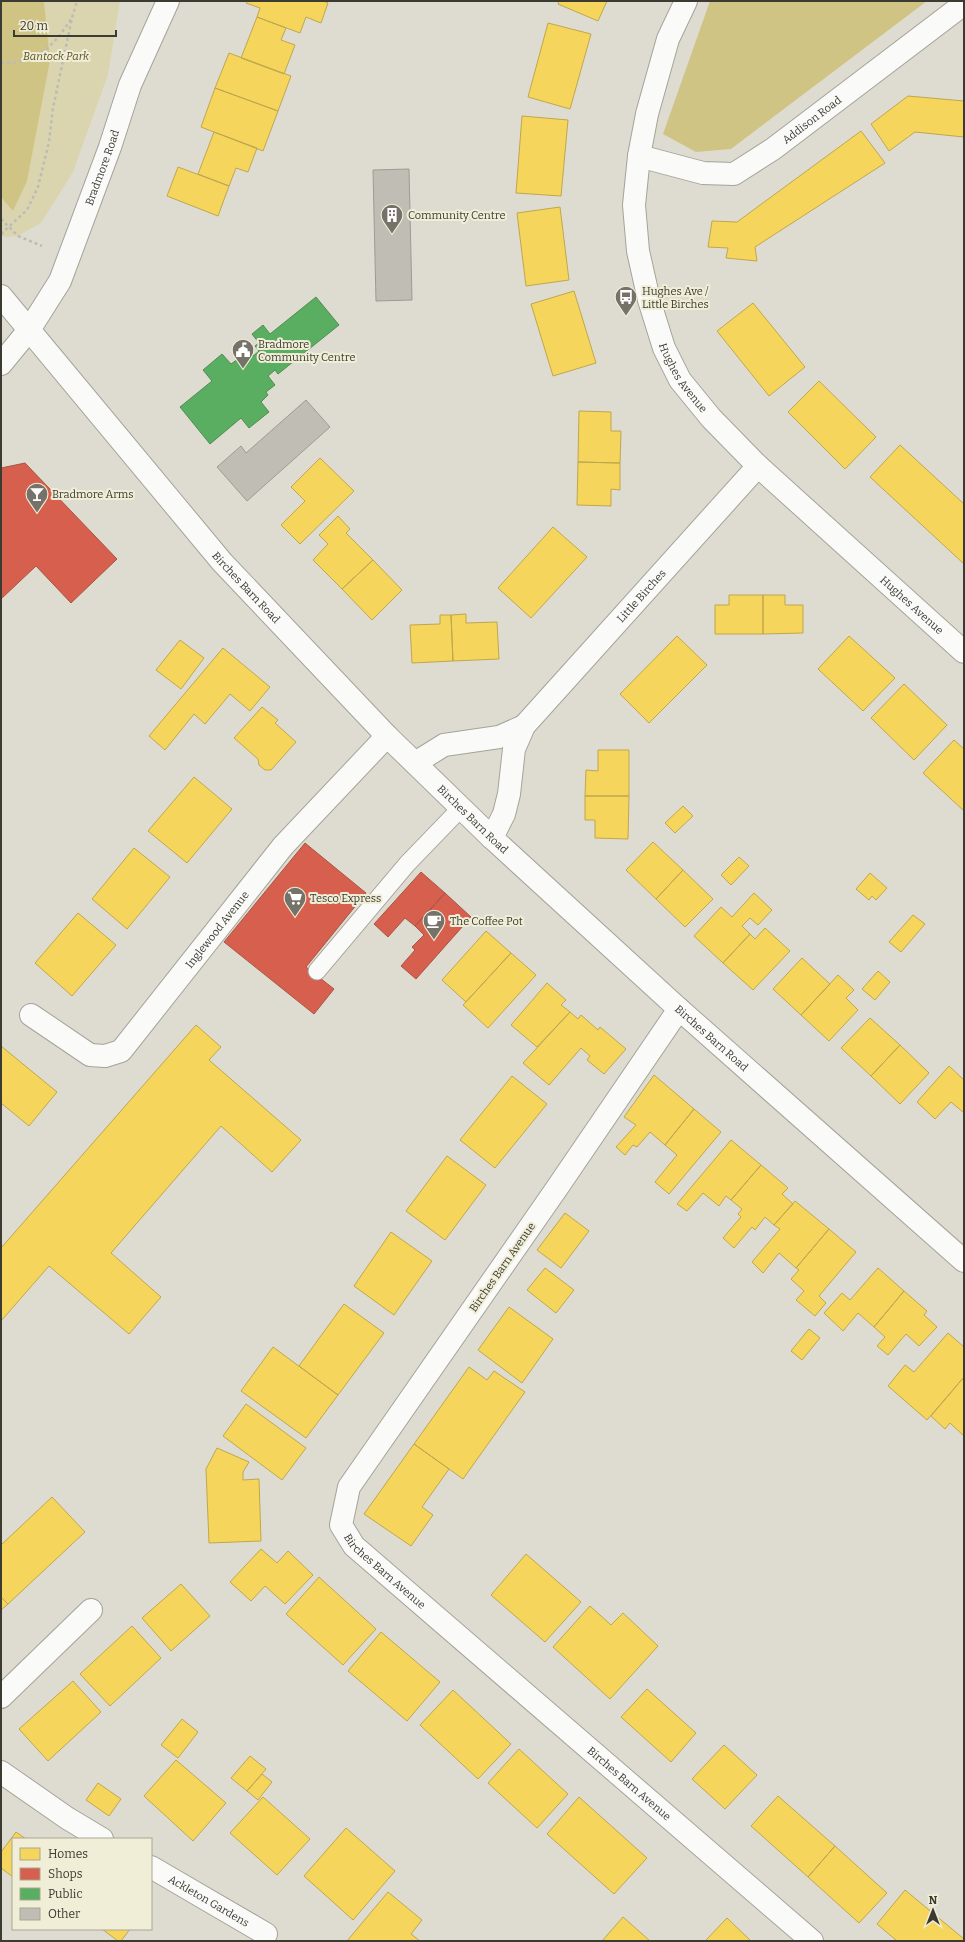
<svg xmlns="http://www.w3.org/2000/svg" width="965" height="1942" viewBox="0 0 965 1942" font-family="Bitter,serif">
<style>
.green{fill:#dbd5af}
.forest{fill:#cfc484}
.homes{fill:#f6d55c;stroke:#bea74f}
.shops{fill:#d6604d;stroke:#a85545}
.public{fill:#5aae61;stroke:#518c53}
.building{fill:#bfbdb4;stroke:#9d9b92}
.lines{fill:none;stroke-linecap:round;stroke-linejoin:round}
.lane-casing{stroke:#a5a39a;stroke-width:19}
.street-casing{stroke:#a5a39a;stroke-width:24}
.secondary-casing{stroke:#a5a39a;stroke-width:24}
.path{stroke:#bcbcb6;stroke-width:2.5;stroke-dasharray:3 3;stroke-linecap:butt}
.lane{stroke:#fafaf8;stroke-width:17}
.street{stroke:#fafaf8;stroke-width:22}
.secondary{stroke:#fafaf8;stroke-width:22}
.labels{text-anchor:middle;stroke-width:4;stroke-linejoin:round;paint-order:stroke}
.park-label{font-size:11px;font-style:italic;fill:#5a5227;stroke:#f1eed7}
.street-label{font-size:11px;fill:#3c3b32;stroke:#f1eed7}
.poi-label{font-size:11px;fill:#3c3b32;stroke:#f1eed7;text-anchor:start}
</style>
<rect width="100%" height="100%" fill="#dedcd0"/>
<!-- green -->
<path class="green" d="M1,1H120L108,75L73,172L41,223L18,236L7,237L1,236Z"/>
<!-- forest -->
<path class="forest" d="M1,1L44,2L50,60L27,181L13,211L1,197Z
M710,1H927L731,149L696,152L663,134Z"/>
<!-- homes -->
<path class="homes" d="M247,1H324L328,3L321,23L306,17L300,33L257,17L260,8L246,3Z
M559,1H607L598,21L558,4Z
M257,17L286,28L281,40L295,45L284,74L241,58Z
M548,23L591,34L570,109L528,97Z
M229,53L291,76L278,111L215,88Z
M215,88L278,111L263,151L201,127Z
M908,96L964,101V137L915,132L889,151L871,124Z
M522,116L568,120L561,196L516,193Z
M861,131L885,163L755,247L757,261L726,258L728,248L708,247L712,221L737,222Z
M214,132L257,148L248,172L236,168L229,186L198,174Z
M178,167L229,186L218,216L167,196Z
M560,207L569,280L526,286L517,213Z
M574,291L596,363L553,376L531,304Z
M753,303L805,367L769,396L717,331Z
M819,381L876,437L845,469L788,412Z
M579,411L611,412V431H621L620,463L578,462Z
M900,445L964,504V564L870,477Z
M320,458L354,491L300,544L281,525L305,501L291,487Z
M578,462L620,463V490L611,489V506L577,505Z
M338,516L350,529L346,533L373,560L342,589L313,560L328,544L319,535Z
M553,527L587,557L531,618L498,588Z
M373,560L402,590L372,620L342,589Z
M729,595H763V634H715V605H729Z
M763,595H785V605H803V633L763,634Z
M466,614V623L497,622L499,659L453,661L451,615Z
M440,615H451L453,661L412,663L410,625L440,624Z
M677,636L707,665L649,723L620,694Z
M849,636L895,678L863,711L818,669Z
M180,640L204,658L181,689L156,670Z
M223,648L270,687L250,711L230,694L205,724L194,714L165,750L149,736Z
M904,684L947,725L914,760L871,718Z
M262,707L278,720L275,723L296,742L271,770H265L259,765L258,759L234,738Z
M954,740L964,749V811L923,773Z
M598,750H629V796H585L586,770L598,771Z
M194,777L232,809L187,863L148,831Z
M585,796H629L628,839L595,838V820H585Z
M683,806L693,816L675,833L665,823Z
M653,842L683,870L656,899L626,870Z
M134,848L170,877L127,929L92,899Z
M739,857L749,866L731,885L721,875Z
M683,870L713,899L685,927L656,899Z
M870,873L887,888L876,900L872,896L869,900L856,889Z
M754,893L772,910L758,925L750,918L742,926L750,934L723,963L694,936L721,907L732,917Z
M78,913L116,945L72,996L35,963Z
M913,915L925,924L901,952L889,942Z
M765,928L790,951L753,990L723,963L750,934L755,939Z
M486,931L511,953L466,1002L442,980Z
M511,953L536,975L488,1028L463,1005Z
M802,958L830,984L801,1015L773,989Z
M878,971L890,982L875,1000L862,989Z
M838,975L854,990L846,998L858,1010L829,1041L801,1015Z
M547,983L566,1000L561,1005L570,1012L537,1047L511,1025Z
M570,1012L578,1019L581,1015L598,1030L600,1027L626,1049L604,1074L587,1060L590,1056L581,1048L549,1085L523,1063Z
M870,1018L900,1045L871,1076L841,1048Z
M196,1025L221,1047L209,1060L301,1140L272,1172L221,1126L111,1253L161,1297L129,1334L49,1266L1,1321V1248Z
M900,1045L929,1073L900,1104L871,1076Z
M1,1046L57,1092L29,1126L1,1103Z
M949,1066L964,1080V1113L951,1102L935,1119L917,1102Z
M654,1075L694,1109L665,1145L650,1132L637,1147L633,1145L625,1155L616,1147L636,1125L624,1117Z
M512,1076L547,1104L495,1168L460,1140Z
M694,1109L721,1132L669,1194L655,1182L677,1155L665,1145Z
M731,1140L761,1165L731,1200L726,1196L719,1206L703,1193L687,1211L677,1204Z
M447,1156L486,1185L445,1240L406,1211Z
M761,1165L788,1188L782,1194L793,1204L774,1225L765,1217L755,1230L752,1227L734,1248L723,1238L741,1217L738,1214L742,1209L731,1200Z
M795,1201L829,1229L796,1268L779,1253L763,1273L752,1262L780,1229L774,1225Z
M565,1213L589,1231L561,1268L537,1250Z
M829,1229L856,1252L819,1296L826,1303L815,1316L796,1300L804,1291L791,1279L799,1270L796,1268Z
M391,1232L432,1261L394,1315L354,1286Z
M545,1268L574,1290L556,1313L527,1290Z
M878,1268L904,1291L874,1327L858,1313L843,1331L824,1313L842,1293L850,1300Z
M904,1291L927,1311L924,1315L937,1327L919,1346L906,1334L888,1355L877,1346L885,1337L874,1327Z
M344,1304L384,1333L338,1395L299,1366Z
M509,1307L553,1339L522,1383L478,1350Z
M809,1329L820,1338L802,1360L791,1351Z
M948,1333L964,1347V1377L927,1420L888,1386L905,1365L914,1372Z
M273,1347L338,1395L306,1438L241,1391Z
M469,1367L487,1380L494,1371L525,1392L463,1479L414,1444Z
M964,1377V1436L950,1423L945,1429L931,1416Z
M246,1404L306,1448L282,1480L223,1436Z
M414,1444L449,1469L422,1507L433,1515L411,1546L364,1514Z
M217,1448L249,1462L243,1472V1480L259,1479L261,1541L209,1543L206,1469Z
M52,1497L85,1532L8,1604L1,1597V1545Z
M261,1549L277,1563L288,1551L313,1575L285,1604L265,1586L251,1601L230,1582Z
M526,1554L581,1602L545,1642L491,1595Z
M319,1577L376,1629L343,1665L286,1614Z
M181,1584L210,1616L171,1651L142,1618Z
M1,1597L8,1604L1,1610Z
M590,1606L611,1625L623,1613L658,1646L610,1699L553,1647Z
M132,1626L161,1658L110,1706L80,1674Z
M381,1632L440,1682L407,1721L348,1671Z
M73,1681L101,1712L48,1761L19,1729Z
M647,1689L696,1733L671,1762L621,1717Z
M453,1690L511,1744L478,1779L420,1725Z
M182,1719L198,1732L178,1758L161,1745Z
M724,1745L757,1775L725,1809L692,1779Z
M519,1749L568,1794L537,1828L488,1783Z
M250,1756L266,1769L247,1791L231,1778Z
M176,1760L226,1803L193,1841L144,1796Z
M262,1774L272,1782L258,1800L247,1791Z
M98,1783L121,1799L109,1816L86,1800Z
M778,1796L835,1846L808,1877L751,1826Z
M263,1797L310,1839L277,1875L230,1833Z
M579,1797L647,1858L614,1894L547,1834Z
M346,1828L395,1871L353,1920L304,1876Z
M16,1832L26,1839H13V1877L1,1868V1852Z
M835,1846L887,1893L859,1923L808,1877Z
M905,1890L964,1939V1941H897L877,1924Z
M388,1892L422,1920L411,1934L420,1941H347Z
M623,1917L650,1941H602Z
M727,1918L751,1941H705Z
M102,1929H130L121,1941H118Z"/>
<!-- shops -->
<path class="shops" d="M25,463L117,559L71,603L36,566L1,599V468Z
M305,843L366,893L306,967L334,989L314,1014L224,942Z
M421,872L445,893L415,926L405,918L388,937L374,924Z
M445,893L471,917L416,979L401,966L415,950L412,947L424,935L415,926Z"/>
<!-- public -->
<path class="public" d="M316,297L339,325L278,374L275,370L268,376L275,385L266,392L268,395L261,402L269,412L249,428L241,418L210,444L180,407L212,381L203,370L222,354L231,364L238,359L241,362L250,354L253,356L259,351L255,346L259,343L252,334L263,325L270,334Z"/>
<!-- building -->
<path class="building" d="M409,169L412,300L376,301L373,170Z
M306,400L330,427L247,501L217,467L241,446L246,453Z"/>
<g class="lines">
<!-- lane casing -->
<g class="lane-casing">
<path id="lane" d="M317,971L407,864L461,808"/>
</g>
<!-- street casing -->
<g class="street-casing">
<g id="street">
<path id="s1" d="M686,1L668,39L647,114L639,156L634,205L638,251L649,300L664,348L680,380L711,418L758,466L964,652"/>
<path id="s2" d="M639,156L703,173L734,174L773,149L964,4"/>
<path d="M415,763L444,745L499,737L524,726"/>
<path id="s3" d="M492,838L504,814L509,794L514,749L524,726L758,466"/>
<path id="s4" d="M679,1009L557,1188L349,1487L341,1525L354,1546L812,1941"/>
<path id="s5" d="M31,1015L90,1055L105,1056L121,1051L283,846L387,736"/>
<path d="M1,1697L91,1610"/>
<path d="M1,1772L67,1818L102,1839"/>
<path id="s6" d="M151,1867L266,1934"/>
</g>
</g>
<!-- secondary casing -->
<g class="secondary-casing">
<g id="secondary">
<path id="s7" d="M1,296L222,562L387,736L492,838L679,1009L964,1261"/>
<path id="s8" d="M1,364L29,330L60,281L110,147L130,85L168,1"/>
</g>
</g>
<!-- path -->
<path class="path" d="M1,63C36,64 53,47 71,19
M1,219L18,236L42,246
M1,234L27,210L38,187L49,142L53,108L72,18L77,1"/>
<!-- lane -->
<use href="#lane" class="lane"/>
<!-- street -->
<use href="#street" class="street"/>
<!-- secondary -->
<use href="#secondary" class="secondary"/>
</g>
<!-- icons -->
<defs>
<g id="building-pin" transform="scale(1.15)"><path d="M0 17L-7.5 6A9.5 9.5 0 1 1 7.5 6Z" fill="#757369" stroke="#f1eed7"/><path d="M-4-6H4V6H1V3H-1V6H-4ZM-2.5-4.3h1.7v1.8h-1.7ZM.8-4.3h1.7v1.8H.8ZM-2.5-1h1.7V.8h-1.7ZM.8-1h1.7V.8H.8Z" fill="#fff"/></g>
<g id="bus-pin" transform="scale(1.15)"><path d="M0 17L-7.5 6A9.5 9.5 0 1 1 7.5 6Z" fill="#757369" stroke="#f1eed7"/><path d="M-5-6H5V4H4V6H2V4H-2V6H-4V4H-5ZM-3.5-4V0h7V-4ZM-3.5 1.2v1.5H-2V1.2ZM2 1.2v1.5H3.5V1.2Z" fill="#fff"/></g>
<g id="civic-pin" transform="scale(1.15)"><path d="M0 17L-7.5 6A9.5 9.5 0 1 1 7.5 6Z" fill="#757369" stroke="#f1eed7"/><path d="M-.6-6.5H3V-4.5H.6V-3L4-1V1h2V6H-6V1h2V-1L-.6-3ZM-1.2 2.5V6h2.4V2.5Z" fill="#fff"/></g>
<g id="bar-pin" transform="scale(1.15)"><path d="M0 17L-7.5 6A9.5 9.5 0 1 1 7.5 6Z" fill="#757369" stroke="#f1eed7"/><path d="M-6-5H6L.8 .8V4.5H3.5V6h-7V4.5H-.8V.8Z" fill="#fff"/></g>
<g id="supermarket-pin" transform="scale(1.15)"><path d="M0 17L-7.5 6A9.5 9.5 0 1 1 7.5 6Z" fill="#757369" stroke="#f1eed7"/><path d="M-6-5.5h2.5l.6 2H6L4.5 2H-2.5L-4.4-4H-6ZM-1.5 3.2a1.3 1.3 0 1 0 .1 0ZM3 3.2a1.3 1.3 0 1 0 .1 0Z" fill="#fff"/></g>
<g id="cafe-pin" transform="scale(1.15)"><path d="M0 17L-7.5 6A9.5 9.5 0 1 1 7.5 6Z" fill="#757369" stroke="#f1eed7"/><path d="M-5.5-4.5H6V0H3Q3 3.5 0 3.5H-2.5Q-5.5 3.5-5.5 0ZM3-3.2v2h1.7v-2ZM-6 4.5H4V6H-6Z" fill="#fff"/></g>
</defs>
<g fill-rule="evenodd">
<use href="#building-pin" x="392" y="215"/>
<use href="#bus-pin" x="626" y="297"/>
<use href="#civic-pin" x="243" y="350"/>
<use href="#bar-pin" x="37" y="494"/>
<use href="#supermarket-pin" x="295" y="898"/>
<use href="#cafe-pin" x="434" y="921"/>
</g>
<g class="labels">
<!-- park labels -->
<g class="park-label">
<text x="56" y="60">Bantock Park</text>
</g>
<!-- street labels -->
<g class="street-label">
<text dy="4" stroke="none"><textPath href="#s2" startOffset="192">Addison Road</textPath></text>
<text dy="4" stroke="none"><textPath href="#s8" startOffset="223">Bradmore Road</textPath></text>
<text dy="4" stroke="none"><textPath href="#s1" startOffset="394">Hughes Avenue</textPath></text>
<text dy="4" stroke="none"><textPath href="#s7" startOffset="381">Birches Barn Road</textPath></text>
<text dy="4" stroke="none"><textPath href="#s3" startOffset="293">Little Birches</textPath></text>
<text dy="4" stroke="none"><textPath href="#s1" startOffset="718">Hughes Avenue</textPath></text>
<text dy="4" stroke="none"><textPath href="#s7" startOffset="705">Birches Barn Road</textPath></text>
<text dy="4" stroke="none"><textPath href="#s5" startOffset="258">Inglewood Avenue</textPath></text>
<text dy="4" stroke="none"><textPath href="#s7" startOffset="1029">Birches Barn Road</textPath></text>
<text transform="translate(502 1267) rotate(-55)" y="4">Birches Barn Avenue</text>
<text dy="4" stroke="none"><textPath href="#s4" startOffset="684">Birches Barn Avenue</textPath></text>
<text dy="4" stroke="none"><textPath href="#s4" startOffset="1008">Birches Barn Avenue</textPath></text>
<text dy="4" stroke="none"><textPath href="#s6" startOffset="67">Ackleton Gardens</textPath></text>
</g>
<!-- poi labels -->
<g class="poi-label">
<text x="408" y="219">Community Centre</text>
<text x="642" y="295">Hughes Ave /<tspan x="642" dy="13">Little Birches</tspan></text>
<text x="258" y="348">Bradmore<tspan x="258" dy="13">Community Centre</tspan></text>
<text x="52" y="498">Bradmore Arms</text>
<text x="310" y="902">Tesco Express</text>
<text x="450" y="925">The Coffee Pot</text>
</g>
</g>
<!-- border -->
<rect width="965" height="1942" fill="none" stroke="#3c3b32" stroke-width="4"/>
<!-- legend -->
<rect x="12" y="1838" width="140" height="92" fill="#f1eed7" stroke="#a9a695"/>
<rect x="20" y="1848" width="20" height="12" fill="#f6d55c" stroke="#a9a695"/>
<text x="48" y="1858" font-size="12" fill="#3c3b32">Homes</text>
<rect x="20" y="1868" width="20" height="12" fill="#d6604d" stroke="#a9a695"/>
<text x="48" y="1878" font-size="12" fill="#3c3b32">Shops</text>
<rect x="20" y="1888" width="20" height="12" fill="#5aae61" stroke="#a9a695"/>
<text x="48" y="1898" font-size="12" fill="#3c3b32">Public</text>
<rect x="20" y="1908" width="20" height="12" fill="#bfbdb4" stroke="#a9a695"/>
<text x="48" y="1918" font-size="12" fill="#3c3b32">Other</text>
<!-- north arrow -->
<g transform="translate(933 1910)" stroke="#f1eed7" stroke-width="3" paint-order="stroke">
<path d="M0-3L7 15L0 10L-7 15Z" fill="#3c3b32"/>
<text y="-6" font-size="11" font-weight="bold" text-anchor="middle" fill="#3c3b32">N</text>
</g>
<!-- scale -->
<path d="M14 30v6h102v-6" fill="none" stroke="#3c3b32" stroke-width="2"/>
<text x="20" y="30" font-size="12" fill="#3c3b32" stroke="#f1eed7" stroke-width="3" paint-order="stroke">20 m</text>
</svg>
